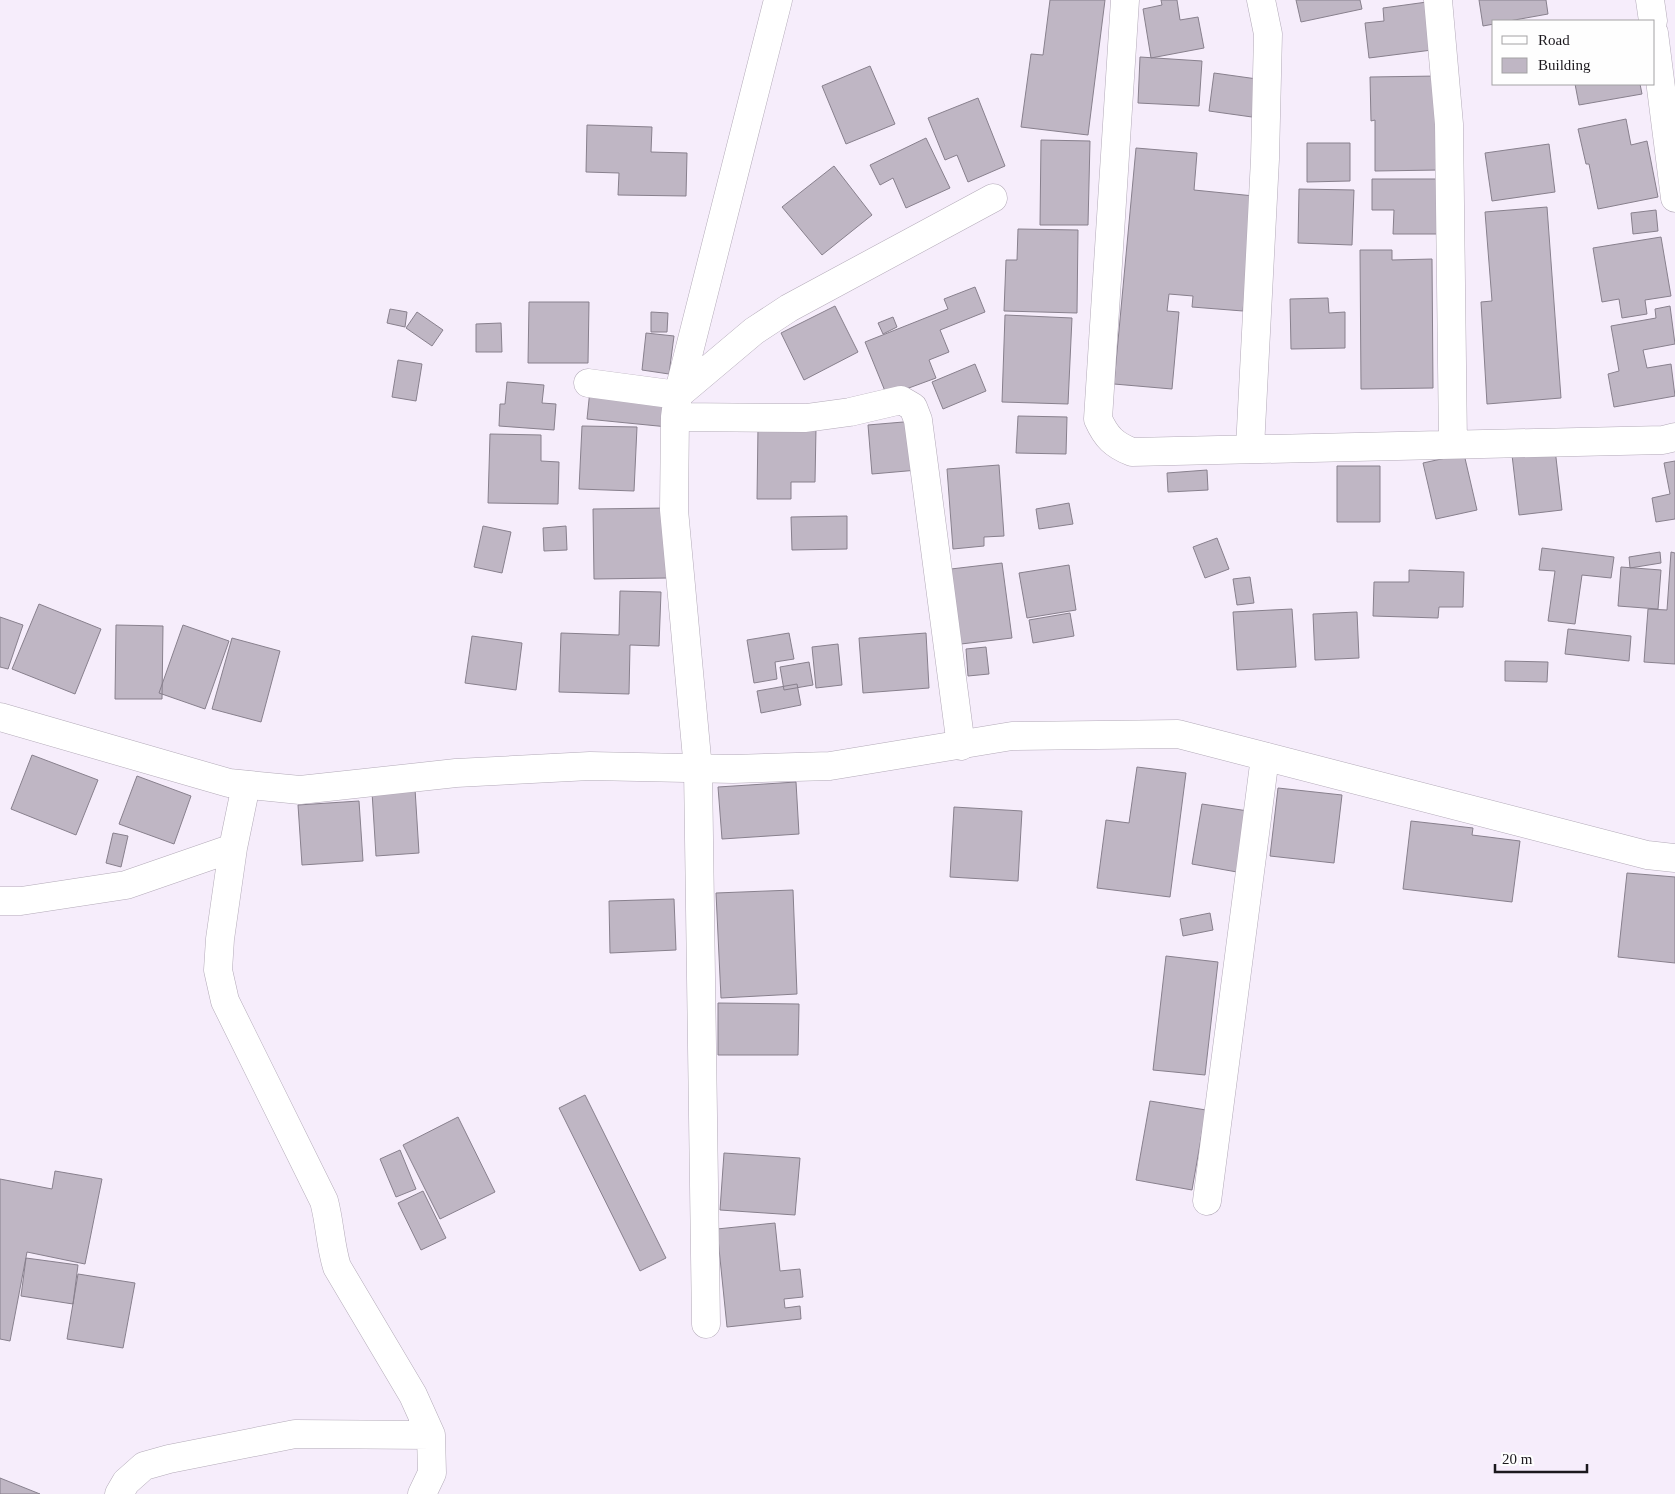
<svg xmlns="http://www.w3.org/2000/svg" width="1675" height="1494" viewBox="0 0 1675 1494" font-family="'Times New Roman',serif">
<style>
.building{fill:#bfb6c4;stroke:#88808d}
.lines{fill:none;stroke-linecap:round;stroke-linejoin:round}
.street-casing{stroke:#b3aab8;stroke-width:29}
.secondary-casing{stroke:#b3aab8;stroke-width:29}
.street{stroke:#fff;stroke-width:28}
.secondary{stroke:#fff;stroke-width:28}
</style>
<rect width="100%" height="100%" fill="#f6edfb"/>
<!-- building -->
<path class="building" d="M1050,0H1105L1088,135L1021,127L1031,54L1043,55Z
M1161,0H1177L1180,20L1198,17L1204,48L1151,58L1143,9L1162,5Z
M1296,0H1360L1362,9L1301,22Z
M1479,0H1546L1548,14L1509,21H1494V24L1483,26Z
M1427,2L1432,50L1369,58L1365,23L1384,21L1383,8Z
M1140,57L1202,61L1199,106L1138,103Z
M870,66L895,124L846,144L822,86Z
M1214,73L1257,79L1252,117L1209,111Z
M1438,76L1439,170L1375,171V120L1371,121L1370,77Z
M1575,84H1640L1642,94L1579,105Z
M978,98L1005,166L968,182L957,155L945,160L928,118Z
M1626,119L1631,145L1647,141L1658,197L1598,209L1589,164H1586L1578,129Z
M587,125L652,127L651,152L687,153L686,196L618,195L619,173L586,172Z
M926,138L950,188L906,208L893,178L880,185L870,165Z
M1041,140L1090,141L1088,225H1040Z
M1307,143H1350V181L1307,182Z
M1549,144L1555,192L1492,201L1485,153Z
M1136,148L1197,153L1194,190L1254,196L1243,311L1192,307L1193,296L1169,294L1167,311L1179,312L1172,389L1114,384Z
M834,166L872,215L822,255L782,207Z
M1372,179H1441L1440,234H1393L1394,210H1372Z
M1299,189L1354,190L1352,245L1298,243Z
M1547,207L1561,398L1487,404L1481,302L1492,301L1485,212Z
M1656,210L1658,231L1633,234L1631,213Z
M1018,229L1078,230L1077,313L1004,311L1006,260H1017Z
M1661,237L1671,296L1645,300L1647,314L1622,318L1619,299L1602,302L1593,248Z
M1360,250H1392V260L1432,259L1433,388L1361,389Z
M975,287L985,312L940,330L949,352L929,360L936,378L887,396L865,342L948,309L944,299Z
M1328,298L1329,313L1345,312V348L1291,349L1290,299Z
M529,302H589L588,363H528Z
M835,306L858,352L804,380L781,333Z
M1670,306L1675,344L1643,350L1647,368L1671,364L1675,396L1614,407L1608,374L1619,371L1611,326L1656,318L1655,309Z
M390,309L407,312L405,327L387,323Z
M417,312L443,330L432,346L406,328Z
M651,312L668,313L667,332H651Z
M1005,315L1072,318L1068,404L1002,402Z
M893,317L897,327L883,334L878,323Z
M501,323L502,352H476V324Z
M646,333L674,336L669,374L642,370Z
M398,360L422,364L416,401L392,397Z
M975,364L986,391L943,409L932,382Z
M507,382L544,385L542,403L556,404L554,430L499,426L500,404H505Z
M590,390L671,398L668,427L587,419Z
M1018,416L1067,417L1066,454L1016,453Z
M915,421L918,470L872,474L868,425Z
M582,426L637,427L634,491L579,489Z
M758,427L816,428L815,482H791V499H757Z
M490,434L541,435V461L559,462L558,504L488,503Z
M1555,449L1562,510L1519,515L1512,455Z
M1464,454L1477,510L1436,519L1423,463Z
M1675,461V519L1656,522L1652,498L1670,494L1664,463Z
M999,465L1004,536L984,537V546L953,549L947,469Z
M1337,466H1380V522H1337Z
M1207,470L1208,490L1168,492L1167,473Z
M1069,503L1073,524L1039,529L1036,509Z
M667,508L668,578L594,579L593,509Z
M847,516V549L792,550L791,517Z
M483,526L511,532L502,573L474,567Z
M566,526L567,550L544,551L543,528Z
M1217,538L1229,569L1205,578L1193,547Z
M1542,548L1614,557L1611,578L1582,575L1575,624L1548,621L1555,571L1539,570Z
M1660,552L1661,563L1630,568L1629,557Z
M1671,552L1675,553V664L1644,662L1648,609L1667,610Z
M1002,563L1012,638L961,644L951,569Z
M1069,565L1076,610L1027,618L1019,573Z
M1621,567L1661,570L1658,609L1618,606Z
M1409,570L1464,572L1463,607H1439L1438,618L1373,616L1374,582H1409Z
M1250,577L1254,603L1237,605L1233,579Z
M620,591L661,592L659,646L630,645L629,694L559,692L561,633L619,635Z
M39,604L101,629L75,694L12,669Z
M1292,609L1296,667L1237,670L1233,612Z
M1357,612L1359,658L1315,660L1313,614Z
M1070,613L1074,636L1033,643L1029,620Z
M0,617L23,625L8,669L0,667Z
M116,625L163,626L162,699H115Z
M183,625L229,641L205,709L159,693Z
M1568,629L1631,636L1629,661L1565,654Z
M789,633L794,659L775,662L777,679L754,683L747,640Z
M926,633L929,688L863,693L859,638Z
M472,636L522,643L516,690L465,683Z
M232,638L280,651L261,722L212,709Z
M838,644L842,685L816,688L812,647Z
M986,647L989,674L968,676L966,649Z
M1505,661L1548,662L1547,682L1505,681Z
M809,662L813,685L784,690L780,667Z
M797,684L801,705L761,713L757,691Z
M32,755L98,780L76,835L11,809Z
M1137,767L1186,773L1170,897L1097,888L1106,820L1129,823Z
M137,776L191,796L174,844L119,824Z
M796,782L799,834L722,839L718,787Z
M1278,788L1342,795L1334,863L1270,856Z
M415,789L419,853L376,856L372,792Z
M359,801L363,861L302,865L298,805Z
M1202,804L1248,811L1237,872L1192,864Z
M954,807L1022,811L1018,881L950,877Z
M1411,821L1473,828L1472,835L1520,841L1512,902L1403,889Z
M113,833L128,836L121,867L106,863Z
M1627,873L1675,877V963L1618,957Z
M793,890L797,994L721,998L716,893Z
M674,899L676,950L610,953L609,901Z
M1210,913L1213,930L1183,936L1180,919Z
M1166,956L1218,962L1205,1075L1153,1070Z
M718,1003L799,1004L798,1055H718Z
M585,1095L666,1258L640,1271L559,1108Z
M1150,1101L1206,1110L1192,1190L1136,1180Z
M458,1117L495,1192L440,1219L403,1145Z
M400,1150L416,1189L396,1197L380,1159Z
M724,1153L800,1158L795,1215L720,1210Z
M55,1171L102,1179L85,1264L27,1252L10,1341L0,1339V1179L52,1189Z
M423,1191L446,1238L421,1250L398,1203Z
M775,1223L780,1271L800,1269L803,1297L784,1299L785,1308L800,1306L801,1319L727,1327L717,1229Z
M26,1258L78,1265L73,1304L21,1296Z
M78,1274L135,1283L123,1348L67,1339Z
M0,1478L40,1494H0Z"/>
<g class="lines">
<!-- street casing -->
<g class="street-casing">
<path id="street" d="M1125,0L1098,419C1106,437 1114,445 1132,452L1663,440L1675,437
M1438,0L1449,124L1453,444
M1650,0L1653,21
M1654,33L1675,198
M588,383L678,395L754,331L789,308L993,198
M675,417L806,418L850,412L901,400L913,407L918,420L961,746
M1250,448L1265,159L1268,34L1261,0
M246,785L233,848L220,939L218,970L225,1001L324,1201C330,1223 330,1245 337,1267L413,1395L431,1435L432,1473L422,1494
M0,901H21L126,885L233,848
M1207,1201L1265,757
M706,1324L698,769L674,510L675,417L678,395L778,0
M119,1494L126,1482L144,1466L169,1459L295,1434L431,1435"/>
</g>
<!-- secondary casing -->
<g class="secondary-casing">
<path id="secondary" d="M0,717L229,783L300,790L456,773L590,766L733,769L830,766L1012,736L1178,734L1647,855L1675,858"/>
</g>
<!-- street -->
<use href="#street" class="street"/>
<!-- secondary -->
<use href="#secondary" class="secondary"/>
</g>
<!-- legend -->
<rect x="1492" y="20" width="162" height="65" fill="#fefefe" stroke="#a3a2a4"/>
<rect x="1502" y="36" width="25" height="8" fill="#ffffff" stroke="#a3a2a4"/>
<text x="1538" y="45" font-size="15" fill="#1b181d">Road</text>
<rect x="1502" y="58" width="25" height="15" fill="#bfb6c4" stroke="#a3a2a4"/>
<text x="1538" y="70" font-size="15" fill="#1b181d">Building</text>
<!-- scale -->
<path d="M1495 1464v8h92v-8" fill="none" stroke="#1b181d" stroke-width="2.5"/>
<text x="1502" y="1464" font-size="15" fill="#1b181d" stroke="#fefefe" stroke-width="4" paint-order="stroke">20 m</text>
</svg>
